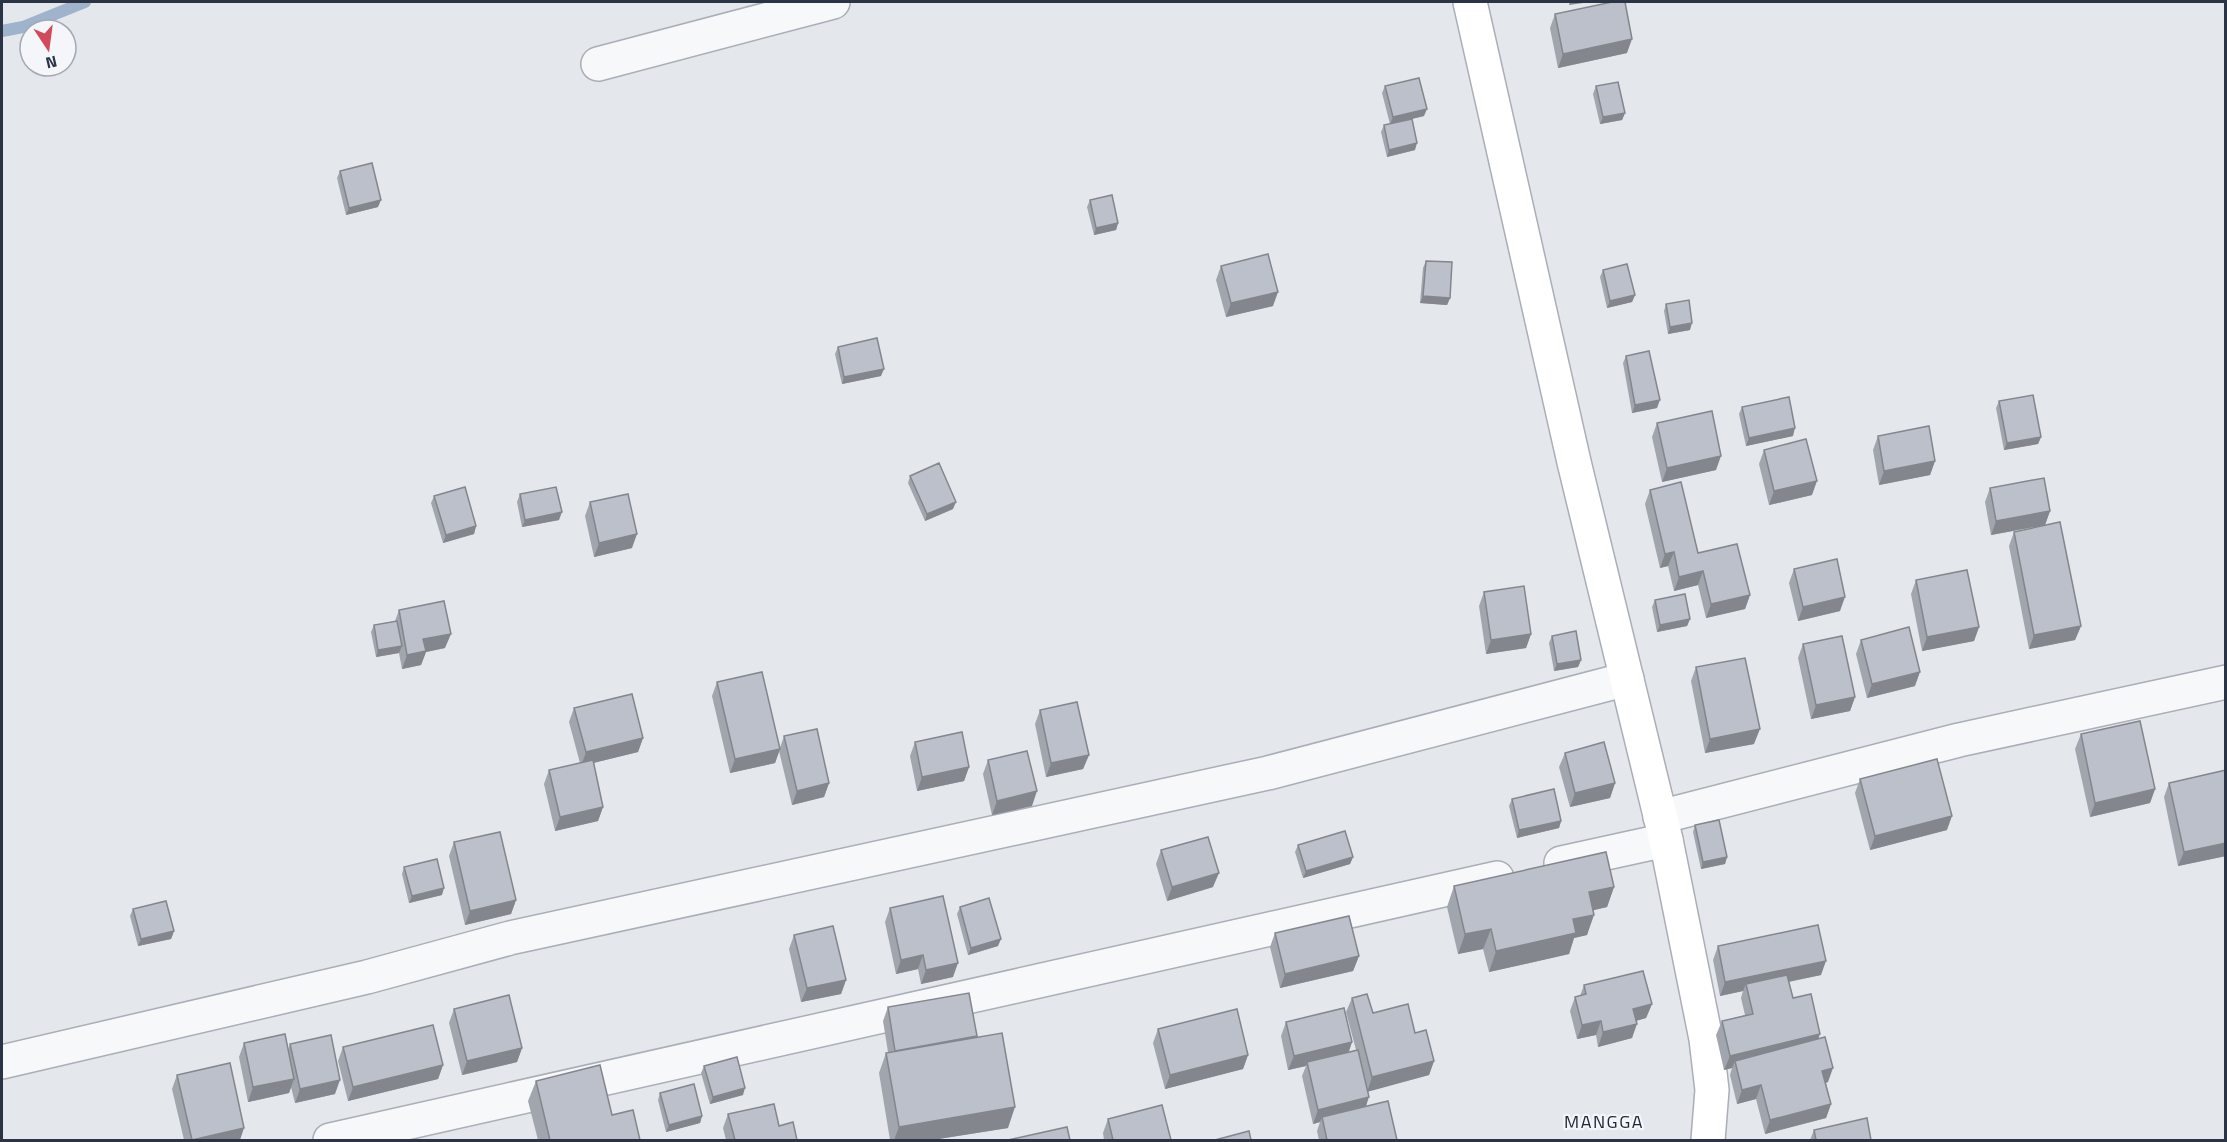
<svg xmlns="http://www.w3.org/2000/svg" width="2227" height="1142" viewBox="0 0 2227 1142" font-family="'Titillium Web',sans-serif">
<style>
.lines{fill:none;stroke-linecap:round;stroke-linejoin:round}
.stream{stroke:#9fb4cc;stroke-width:12}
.street-casing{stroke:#a9aeb7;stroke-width:36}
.secondary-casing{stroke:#a9aeb7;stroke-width:36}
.street{stroke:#f7f8fa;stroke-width:33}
.secondary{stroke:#fff;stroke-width:33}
.wall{fill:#a1a5ae}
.shaded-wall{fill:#83868d}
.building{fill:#bbc0ca;stroke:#83868d;stroke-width:1.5}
.labels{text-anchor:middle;stroke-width:4.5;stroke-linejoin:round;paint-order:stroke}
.neighbourhood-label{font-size:18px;letter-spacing:1.5px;fill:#1d2536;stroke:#f4f6f9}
</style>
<rect width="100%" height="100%" fill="#e4e7ec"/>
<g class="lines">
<!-- stream -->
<path class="stream" d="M2,31L23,27L85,2"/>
<!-- street casing -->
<g class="street-casing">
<path id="street" d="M598,64L833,2
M1660,817L1959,740L2226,682
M1561,863L1666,840
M2,1062L367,977L510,938L1268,773L1627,679
M330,1140L1497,878"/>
</g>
<!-- secondary casing -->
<g class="secondary-casing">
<path id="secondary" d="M1470,2L1574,462L1666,840L1706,1039L1712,1090L1708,1140"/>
</g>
<!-- street -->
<use href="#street" class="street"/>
<!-- secondary -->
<use href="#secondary" class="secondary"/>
</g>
<!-- wall -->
<path class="wall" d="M1555,14L1627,53L1558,68L1550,28Z
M1385,86L1424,116L1412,119L1415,150L1387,157L1381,132L1384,125L1390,124L1382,93Z
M1596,86L1625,113L1622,120L1600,124L1593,94Z
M340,171L378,207L346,215L337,178Z
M1090,200L1118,223L1116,230L1094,235L1087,207Z
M1426,261L1450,298L1447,305L1420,303L1423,268Z
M1221,266L1273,306L1226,317L1216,280Z
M1603,270L1635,295L1632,302L1607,308L1600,277Z
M1666,304L1690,330L1668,334L1664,311Z
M838,347L881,376L842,384L835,354Z
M1626,356L1657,408L1632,413L1623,363Z
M1999,401L2041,437L2038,444L2004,450L1996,408Z
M1742,407L1793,436L1746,446L1739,414Z
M1657,423L1716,470L1662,482L1652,437Z
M1878,436L1935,461L1930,475L1879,485L1873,450Z
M1764,450L1812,495L1769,505L1759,464Z
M910,476L953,509L925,521L908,483Z
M1990,488L2050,511L2045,525L1991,535L1985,502Z
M1650,490L1698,553L1750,595L1745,609L1706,618L1698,585L1674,591L1668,566L1660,568L1645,504Z
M520,494L559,520L522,527L517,502Z
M434,496L476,526L474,534L443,543L431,503Z
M590,502L632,548L594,557L585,516Z
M2014,532L2081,626L2075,640L2029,649L2009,546Z
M1794,569L1840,611L1798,621L1789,583Z
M1916,580L1979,627L1974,641L1922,651L1911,594Z
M1484,592L1531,634L1526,648L1486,654L1479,606Z
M1655,600L1690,619L1687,626L1657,632L1652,607Z
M399,610L445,648L426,652L421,665L402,669L399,653L376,657L371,632L374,625L395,621Z
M1552,636L1581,660L1578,667L1554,671L1549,643Z
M1861,640L1915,686L1867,698L1856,654Z
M1803,644L1855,697L1850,711L1811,719L1798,658Z
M1696,667L1754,744L1705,753L1691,681Z
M717,682L780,749L775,763L730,773L712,696Z
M574,708L643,738L638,752L593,763L603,807L598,821L555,831L544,784L549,770L580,763L569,722Z
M1040,710L1089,755L1083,769L1046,777L1035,724Z
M2081,734L2155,789L2150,803L2090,817L2075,749Z
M784,736L829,783L824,797L792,805L779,751Z
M915,742L969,767L964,781L917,791L910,756Z
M1565,753L1615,783L1610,798L1570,807L1559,767Z
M988,760L1032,806L992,815L983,774Z
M2226,770V856L2178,866L2164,797L2169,783Z
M1860,779L1947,830L1870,850L1855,793Z
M1512,799L1561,821L1559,828L1517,838L1509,806Z
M1695,825L1727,857L1725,864L1701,869L1693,832Z
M454,842L516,900L511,914L465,925L449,856Z
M1298,845L1353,857L1350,864L1303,878L1295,852Z
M1161,850L1213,887L1167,901L1156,864Z
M404,867L442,895L409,903L402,874Z
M1454,886L1614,887L1607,907L1593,910L1587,935L1574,938L1569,954L1489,972L1483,949L1458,954L1447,907Z
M960,907L998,946L968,955L957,914Z
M890,908L953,977L921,984L918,969L896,974L885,922Z
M133,909L174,931L171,939L138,946L130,916Z
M1275,933L1359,956L1353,971L1280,988L1270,947Z
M794,935L846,980L841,994L801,1002L789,949Z
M1718,946L1821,975L1789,982L1793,998L1818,1039L1828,1082L1826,1083L1831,1104L1826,1118L1765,1134L1756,1099L1737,1104L1730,1075L1732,1068L1724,1070L1716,1035L1722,1021L1745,1015L1741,998L1743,991L1720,996L1713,960Z
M1584,985L1652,1004L1646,1018L1636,1021L1632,1038L1598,1047L1596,1035L1577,1039L1570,1011L1575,997L1580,996Z
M1352,998L1373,1013L1415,1033L1434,1061L1429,1075L1368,1091L1366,1107L1397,1140H1319L1317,1131L1320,1122L1313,1124L1302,1076L1306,1066L1288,1070L1281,1036L1286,1022L1352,1042L1349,1052L1356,1050L1346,1012Z
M888,1007L977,1036L976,1037L1008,1128L932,1140H890L879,1073L886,1053L888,1052L883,1021Z
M454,1009L522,1048L517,1062L462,1075L449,1023Z
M1158,1029L1248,1055L1243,1069L1165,1089L1153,1043Z
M244,1043L288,1050L290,1044L335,1094L295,1103L291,1087L289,1093L248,1102L239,1057Z
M343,1047L443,1065L438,1079L348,1101L338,1061Z
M704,1066L743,1095L710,1104L701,1073Z
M177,1075L240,1140H184L172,1089Z
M536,1081L612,1115L640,1140H538L528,1101Z
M660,1093L702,1116L700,1123L666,1132L658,1100Z
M728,1114L779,1126L797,1140H726L723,1128Z
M1108,1119L1171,1140H1104L1103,1133Z
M1814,1130L1871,1140H1810Z"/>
<!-- shaded-wall -->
<path class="shaded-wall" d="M1570,2H1590L1569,5Z
M1632,39L1627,53L1558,68L1563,54Z
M1427,109L1424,116L1390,124L1393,117Z
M1625,113L1622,120L1600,124L1603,117Z
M1417,143L1415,150L1387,157L1389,150Z
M381,200L378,207L346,215L349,208Z
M1118,223L1116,230L1094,235L1096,228Z
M1278,292L1273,306L1226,317L1231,303Z
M1635,295L1632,302L1607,308L1610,301Z
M1423,296L1450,298L1447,305L1420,303Z
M1692,323L1690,330L1668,334L1670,327Z
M884,369L881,376L842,384L844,377Z
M1660,400L1657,408L1632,413L1635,405Z
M1795,428L1793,436L1746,446L1749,438Z
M2041,437L2038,444L2004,450L2007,443Z
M1721,456L1716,470L1662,482L1667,468Z
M1935,461L1930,475L1879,485L1884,471Z
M1817,481L1812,495L1769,505L1774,491Z
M956,502L953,509L925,521L927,514Z
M2050,511L2045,525L1991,535L1996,521Z
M562,512L559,520L522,527L525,520Z
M476,526L474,534L443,543L446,535Z
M637,534L632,548L594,557L599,543Z
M1674,552L1668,566L1660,568L1665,554Z
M1703,571L1698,585L1674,591L1679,577Z
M1750,595L1745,609L1706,618L1711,604Z
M1845,597L1840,611L1798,621L1803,607Z
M1690,619L1687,626L1657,632L1660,625Z
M2081,626L2075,640L2029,649L2034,635Z
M1979,627L1974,641L1922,651L1927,637Z
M451,634L445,648L426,652L421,665L402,669L407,655L423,639Z
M1531,634L1526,648L1486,654L1491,640Z
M402,646L399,653L376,657L378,650Z
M1581,660L1578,667L1554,671L1557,664Z
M1920,672L1915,686L1867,698L1872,684Z
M1855,697L1850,711L1811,719L1816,705Z
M1760,729L1754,744L1705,753L1710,739Z
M643,738L638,752L581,766L586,752Z
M780,749L775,763L730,773L735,759Z
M1089,755L1083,769L1046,777L1051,763Z
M969,767L964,781L917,791L922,777Z
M829,783L824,797L792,805L797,791Z
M1615,783L1610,798L1570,807L1575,793Z
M2155,789L2150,803L2090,817L2095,803Z
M1037,791L1032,806L992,815L997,801Z
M603,807L598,821L555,831L560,817Z
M1952,816L1947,830L1870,850L1875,836Z
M1561,821L1559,828L1517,838L1519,830Z
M2226,843V856L2178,866L2184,852Z
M1353,857L1350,864L1303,878L1306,871Z
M1727,857L1725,864L1701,869L1703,862Z
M1219,873L1213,887L1167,901L1172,887Z
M1614,887L1607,907L1582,913L1589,892Z
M444,888L442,895L409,903L412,896Z
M516,900L511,914L465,925L470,911Z
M1594,915L1587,935L1574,938L1569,954L1489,972L1496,951L1573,919Z
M1491,929L1483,949L1458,954L1465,934Z
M174,931L171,939L138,946L141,939Z
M1001,939L998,946L968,955L971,948Z
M923,955L918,969L896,974L901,960Z
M1359,956L1353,971L1280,988L1285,974Z
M1826,961L1821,975L1747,990L1746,984L1743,991L1720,996L1725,982Z
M958,963L953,977L921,984L926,970Z
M846,980L841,994L801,1002L807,988Z
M1652,1004L1646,1018L1628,1023L1633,1009Z
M1601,1021L1596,1035L1577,1039L1582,1025Z
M1637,1024L1632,1038L1598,1047L1603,1032Z
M1820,1034L1815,1048L1735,1061L1732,1068L1724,1070L1730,1056Z
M1352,1042L1347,1056L1307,1062L1306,1066L1288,1070L1294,1056Z
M522,1048L517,1062L462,1075L467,1061Z
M1248,1055L1243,1069L1165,1089L1170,1075Z
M1434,1061L1429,1075L1367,1092L1372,1077Z
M443,1065L438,1079L348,1101L353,1087Z
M1833,1068L1828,1082L1817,1085L1822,1071Z
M294,1079L289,1093L248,1102L253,1087Z
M340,1080L335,1094L295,1103L300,1089Z
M1761,1085L1756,1099L1737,1104L1742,1090Z
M745,1088L743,1095L710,1104L713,1097Z
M1369,1097L1364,1112L1322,1117L1320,1122L1313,1124L1318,1110Z
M1831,1104L1826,1118L1765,1134L1770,1120Z
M1015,1107L1008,1128L932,1140H894L899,1127Z
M702,1116L700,1123L666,1132L669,1125Z
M244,1128L240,1140H192Z"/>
<!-- building -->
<path class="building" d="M1612,2H1625L1632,39L1563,54L1555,14Z
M1419,78L1427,109L1393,117L1385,86Z
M1618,82L1625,113L1603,117L1596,86Z
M1412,119L1417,143L1389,150L1384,125Z
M372,163L381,200L349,208L340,171Z
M1112,195L1118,223L1096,228L1090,200Z
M1268,254L1278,292L1231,303L1221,266Z
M1426,261L1452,262L1450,298L1423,296Z
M1627,264L1635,295L1610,301L1603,270Z
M1689,300L1692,323L1670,327L1666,304Z
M877,338L884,369L844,377L838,347Z
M1649,351L1660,400L1635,405L1626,356Z
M2033,395L2041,437L2007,443L1999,401Z
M1789,397L1795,428L1749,438L1742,407Z
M1712,411L1721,456L1667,468L1657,423Z
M1929,426L1935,461L1884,471L1878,436Z
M1806,439L1817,481L1774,491L1764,450Z
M939,463L956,502L927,514L910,476Z
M2044,478L2050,511L1996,521L1990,488Z
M1681,482L1698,553L1737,544L1750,595L1711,604L1703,571L1679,577L1674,552L1665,554L1650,490Z
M465,487L476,526L446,535L434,496Z
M556,487L562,512L525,520L520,494Z
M628,494L637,534L599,543L590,502Z
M2060,522L2081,626L2034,635L2014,532Z
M1837,559L1845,597L1803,607L1794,569Z
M1967,570L1979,627L1927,637L1916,580Z
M1524,586L1531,634L1491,640L1484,592Z
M1685,594L1690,619L1660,625L1655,600Z
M444,601L451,634L423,639L426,651L407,655L399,610Z
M397,621L402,646L378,650L374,625Z
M1909,627L1920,672L1872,684L1861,640Z
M1576,631L1581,660L1557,664L1552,636Z
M1842,636L1855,697L1816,705L1803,644Z
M1745,658L1760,729L1710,739L1696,667Z
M762,672L780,749L735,759L717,682Z
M632,694L643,738L586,752L574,708Z
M1077,702L1089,755L1051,763L1040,710Z
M2140,721L2155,789L2095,803L2081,734Z
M817,729L829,783L797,791L784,736Z
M962,732L969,767L922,777L915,742Z
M1604,742L1615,783L1575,793L1565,753Z
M1027,751L1037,791L997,801L988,760Z
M1937,759L1952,816L1875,836L1860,779Z
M593,760L603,807L560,817L549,770Z
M2226,770V843L2184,852L2169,783Z
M1554,789L1561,821L1519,830L1512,799Z
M1719,820L1727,857L1703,862L1695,825Z
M1345,831L1353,857L1306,871L1298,845Z
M500,832L516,900L470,911L454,842Z
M1208,837L1219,873L1172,887L1161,850Z
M1606,852L1614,887L1589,892L1594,915L1573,919L1576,933L1496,951L1491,929L1465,934L1454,886Z
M437,859L444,888L412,896L404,867Z
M943,896L958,963L926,970L923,955L901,960L890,908Z
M989,898L1001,939L971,948L960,907Z
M166,901L174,931L141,939L133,909Z
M1349,916L1359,956L1285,974L1275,933Z
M1818,925L1826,961L1725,982L1718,946Z
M833,926L846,980L807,988L794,935Z
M1643,971L1652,1004L1633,1009L1637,1024L1603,1032L1601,1021L1582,1025L1575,997L1586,994L1584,985Z
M1787,975L1793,998L1811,994L1820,1034L1730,1056L1722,1021L1753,1014L1746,984Z
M969,993L977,1036L895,1051L888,1007Z
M1367,994L1373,1013L1408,1004L1415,1033L1426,1030L1434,1061L1372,1077L1352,998Z
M509,995L522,1048L467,1061L454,1009Z
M1344,1008L1352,1042L1294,1056L1286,1022Z
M1237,1009L1248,1055L1170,1075L1158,1029Z
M433,1025L443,1065L353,1087L343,1047Z
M1002,1033L1015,1107L899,1127L886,1053Z
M285,1034L294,1079L253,1087L244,1043Z
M331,1035L340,1080L300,1089L290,1044Z
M1825,1037L1833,1068L1822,1071L1831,1104L1770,1120L1761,1085L1742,1090L1735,1061Z
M1358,1050L1369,1097L1318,1110L1307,1062Z
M737,1057L745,1088L713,1097L704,1066Z
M230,1063L244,1128L192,1140L177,1075Z
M600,1065L612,1115L633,1110L640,1140H550L536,1081Z
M694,1084L702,1116L669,1125L660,1093Z
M1388,1101L1397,1140H1327L1322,1117Z
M774,1104L779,1126L793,1122L797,1140H735L728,1114Z
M1162,1105L1171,1140H1113L1108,1119Z
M1867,1118L1871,1140H1816L1814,1130Z
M1067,1127L1070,1140H1008Z
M1249,1131L1251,1140H1215Z"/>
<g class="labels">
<!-- neighbourhood labels -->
<g class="neighbourhood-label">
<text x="1604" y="1128">MANGGA</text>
</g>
</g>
<!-- border -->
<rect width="2227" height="1142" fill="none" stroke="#2b3445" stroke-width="6"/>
<!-- north arrow -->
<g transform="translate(48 48) rotate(167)"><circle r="28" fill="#f4f6f9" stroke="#a4a8b1" stroke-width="1.5"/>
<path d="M0-4.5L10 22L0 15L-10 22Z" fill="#d1495b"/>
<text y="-9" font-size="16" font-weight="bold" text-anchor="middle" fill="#2b3445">N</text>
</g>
</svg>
